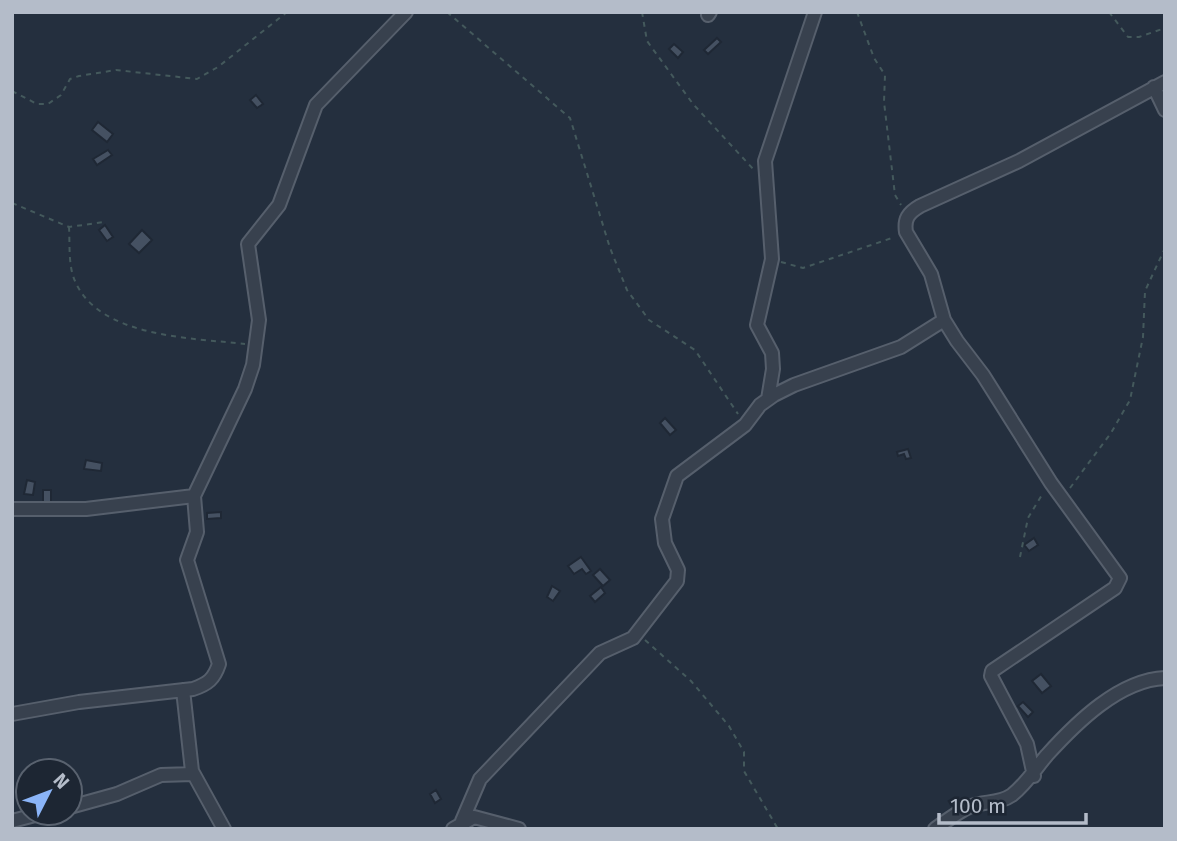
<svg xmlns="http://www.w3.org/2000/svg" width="1177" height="841" viewBox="0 0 1177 841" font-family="'Fira Sans',sans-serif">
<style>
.building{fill:#455162;stroke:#1f2835;stroke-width:2}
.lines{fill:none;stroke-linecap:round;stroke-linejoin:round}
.minor-casing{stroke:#565f6c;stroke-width:16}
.path{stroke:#44595c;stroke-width:2;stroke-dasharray:5 5;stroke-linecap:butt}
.minor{stroke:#38414e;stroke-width:12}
</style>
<rect width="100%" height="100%" fill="#242f3e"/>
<!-- building -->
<path class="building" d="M717,38L721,42L708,54L704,50Z
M674,44L683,52L678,58L669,49Z
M256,95L263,104L257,108L250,100Z
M98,122L113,134L107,142L92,130Z
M108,150L112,155L97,165L93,159Z
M105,225L113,237L107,241L99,230Z
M142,230L152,240L139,253L129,244Z
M665,418L676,430L670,435L660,423Z
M908,449L911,458L906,459L904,454L898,456L897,452Z
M86,460L102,463L101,471L84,469Z
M27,480L35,482L33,495L24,494Z
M43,490H51V502H43Z
M221,512V518L207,519V513Z
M1034,538L1038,545L1029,551L1024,545Z
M581,557L591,571L586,574L582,569L574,574L568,566Z
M600,569L610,580L603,586L593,575Z
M552,586L560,591L553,601L547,597Z
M601,587L605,593L595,602L590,596Z
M1041,674L1051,686L1042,693L1032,681Z
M1023,702L1033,712L1028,717L1018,706Z
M436,790L441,799L435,803L430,794Z"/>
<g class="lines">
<!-- minor casing -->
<g class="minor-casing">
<path id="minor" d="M708,15L710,12
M1154,87L1165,110
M768,399L773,369L772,353L757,325L772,259L765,161L815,12
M12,509H86L194,496
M183,690L192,771L224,829
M12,714L79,702L193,689C208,684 214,679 219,664L187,560L197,532L194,496L245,389L253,365L259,320L248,244L279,205L316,105L406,12
M1034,776L1027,744L991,676L992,671L1115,588L1120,578L1051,483L983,375L957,341L944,320L931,274L906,232C904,219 908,213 920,206L1019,161L1165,82
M70,807L117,794L161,775L193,774
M12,821L43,813
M462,821L480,779L600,653L633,638L677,581L678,570L665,543L662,519L677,476L745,425L760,405L774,395L794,385L901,347L944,320
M453,829L474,817L519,829
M935,829C946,821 959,811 971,806C985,801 999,804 1012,795C1027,783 1035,769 1047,755C1076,723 1119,680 1165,678"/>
</g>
<!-- path -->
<path class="path" d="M447,12L570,118L610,248L627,290L649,320L695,350L738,414
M642,12L647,41L693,104L755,171
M857,12L874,58L885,75L884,102L895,195L901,205
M1109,12L1128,37H1139L1165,28
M12,91L37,104H48L61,95L70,79L79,76L116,70L197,79L218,67L287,12
M12,203L69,227L104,222
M69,227C70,243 68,266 75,281C99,338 194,338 245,344
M781,262L803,268L895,237
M1070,488L1111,433L1130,400L1143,337L1145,291L1165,248
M1020,557L1028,518L1043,493
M645,640L691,681L729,726L744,752V771L778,829"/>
<!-- minor -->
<use href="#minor" class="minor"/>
</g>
<!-- border -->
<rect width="1177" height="841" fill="none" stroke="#b4bcc9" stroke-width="28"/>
<!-- north arrow -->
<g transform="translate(49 792) rotate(48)"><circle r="33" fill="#1d2633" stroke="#59626f" stroke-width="2"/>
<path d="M0-5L12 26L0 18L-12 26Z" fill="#8ab4f8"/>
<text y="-10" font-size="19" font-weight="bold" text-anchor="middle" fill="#b4bcc9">N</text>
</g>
<!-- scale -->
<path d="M939 813v10h147v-10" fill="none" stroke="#b4bcc9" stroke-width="3.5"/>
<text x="950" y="813" font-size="21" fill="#b4bcc9" stroke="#1d2633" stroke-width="5" paint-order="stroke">100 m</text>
</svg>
